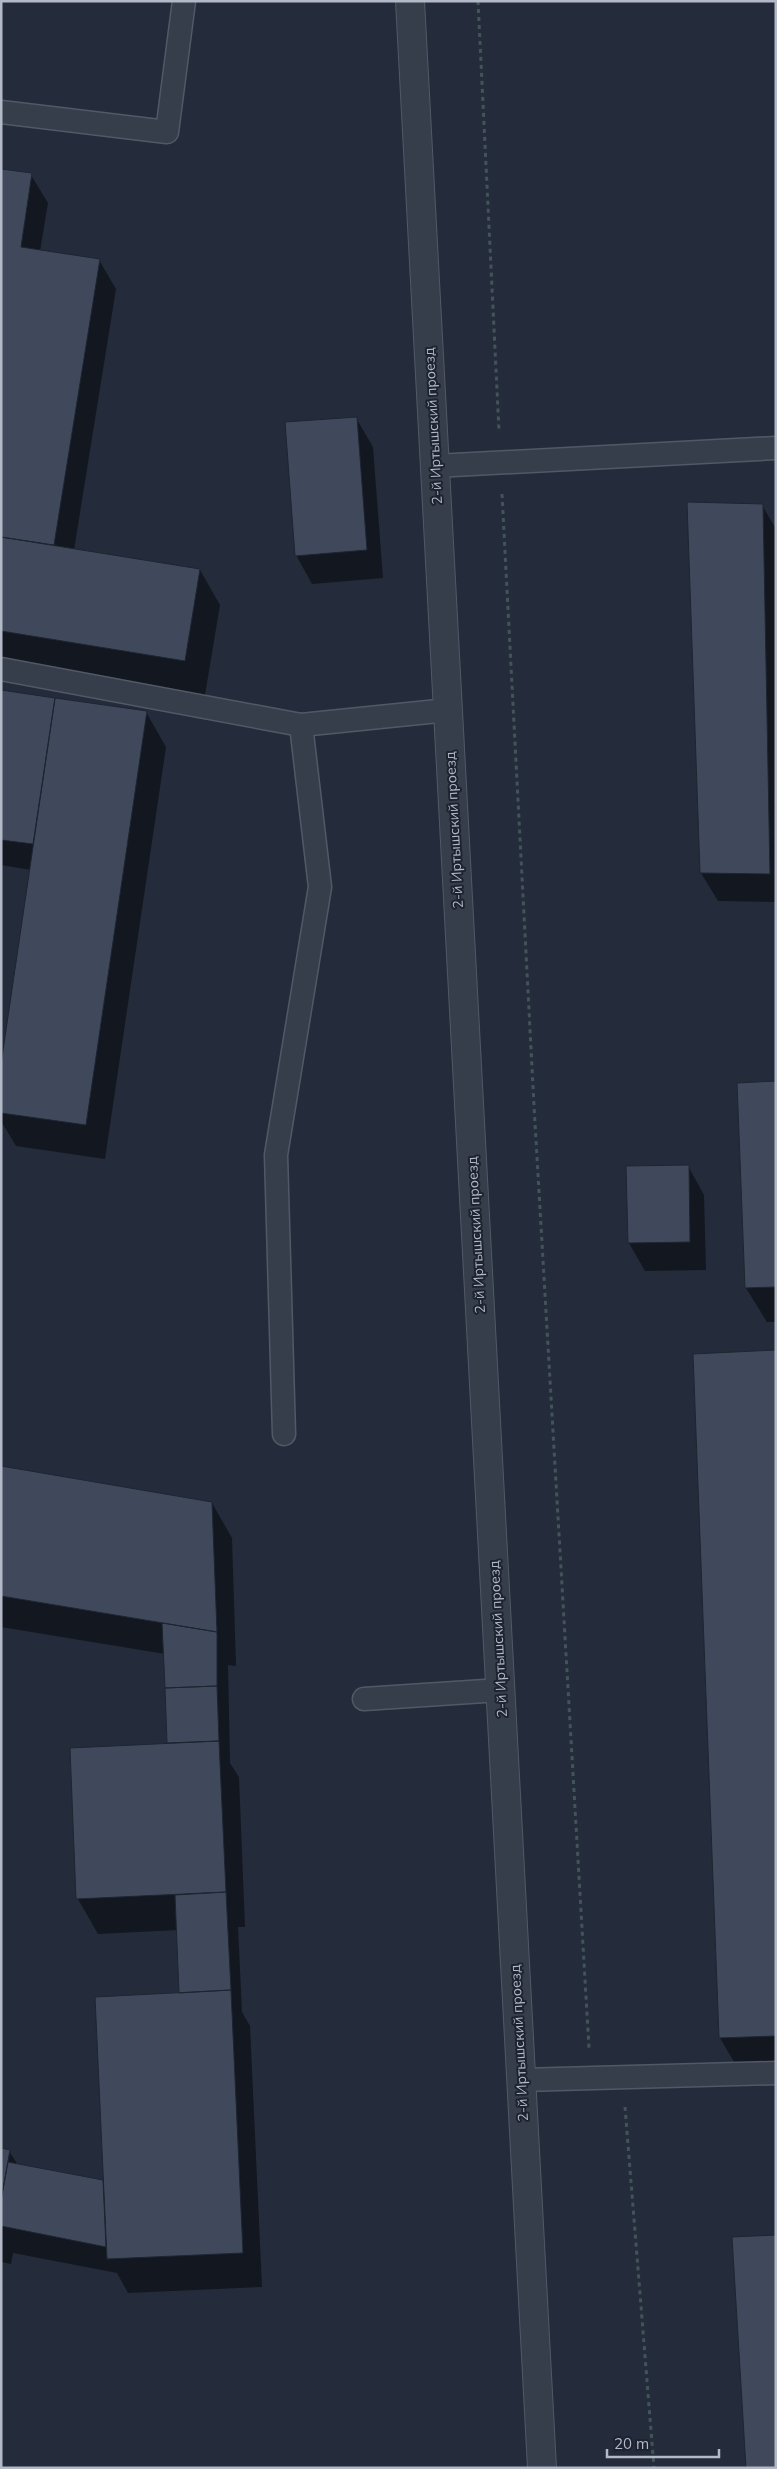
<svg xmlns="http://www.w3.org/2000/svg" width="777" height="2469" viewBox="0 0 777 2469" font-family="Mulish,sans-serif">
<style>
.shadow{fill:#0007}
.building{fill:#40495b;stroke:#1e2532}
.lines{fill:none;stroke-linecap:round;stroke-linejoin:round}
.service-casing{stroke:#525966;stroke-width:25}
.tertiary-casing{stroke:#525966;stroke-width:30}
.path{stroke:#435459;stroke-width:3;stroke-dasharray:4 4;stroke-linecap:butt}
.service{stroke:#373e4b;stroke-width:22}
.tertiary{stroke:#373e4b;stroke-width:28}
.labels{text-anchor:middle;stroke-width:4;stroke-linejoin:round;paint-order:stroke}
.street-label{font-size:14px;fill:#b3b9c7;stroke:#1d2330}
</style>
<rect width="100%" height="100%" fill="#242b3b"/>
<!-- shadow -->
<path class="shadow" d="M1,170L31,175L48,203L40,251L99,260L116,289L74,550L200,570L220,605L205,695L1,662Z
M356,418L373,447L383,578L312,584L296,555Z
M762,505L776,529V902L718,901L701,873Z
M1,691L146,712L166,747L105,1159L16,1146L1,1121V1073L31,870L1,865Z
M776,1082V1322H767L746,1288Z
M688,1166L704,1195L706,1270L645,1271L629,1243Z
M776,1351V2071L740,2072L720,2038Z
M1,1467L212,1503L232,1538L236,1666L228,1665L230,1763L239,1777L245,1927H238L242,2012L250,2026L262,2287L128,2293L117,2273L13,2253L11,2264L1,2262V2149L9,2151L18,2165L103,2181L105,2185L181,1994L178,1930L98,1934L78,1899L71,1749L169,1745L165,1654L1,1627Z"/>
<!-- building -->
<path class="building" d="M1,169L32,173L21,247L100,259L54,545L1,537Z
M357,417L367,550L295,556L285,422Z
M687,502L763,504L770,874L700,873Z
M1,537L200,569L185,661L1,631Z
M1,690L55,698L33,844L1,840Z
M55,698L147,711L86,1125L1,1113V1064Z
M776,1081V1287L745,1288L737,1083Z
M689,1165L690,1242L628,1243L626,1166Z
M776,1350V2036L719,2038L693,1354Z
M1,1466L212,1502L217,1632L1,1596Z
M162,1623L217,1632V1686L165,1688Z
M217,1686L219,1741L167,1743L165,1688Z
M219,1741L226,1892L76,1899L70,1748Z
M226,1892L231,1990L179,1993L175,1895Z
M231,1990L243,2253L107,2259L95,1997Z
M1,2148L10,2150L1,2200Z
M8,2162L103,2180L106,2247L1,2226V2200Z
M776,2235V2468H746L732,2237Z"/>
<g class="lines">
<!-- service casing -->
<g class="service-casing">
<path id="service" d="M1,112L167,132L184,1
M435,466L776,448
M1,669L301,725L320,887L276,1155L284,1434
M301,725L448,710
M364,1699L500,1690
M522,2080L776,2073"/>
</g>
<!-- tertiary casing -->
<g class="tertiary-casing">
<path id="tertiary" d="M410,1L542,2468"/>
</g>
<!-- path -->
<path class="path" d="M478,1L499,431
M502,494L534,1106L589,2048
M625,2107L654,2468"/>
<!-- service -->
<use href="#service" class="service"/>
<!-- tertiary -->
<use href="#tertiary" class="tertiary"/>
</g>
<g class="labels">
<!-- street labels -->
<g class="street-label">
<text transform="translate(433 426) rotate(-93)" y="5">2-й Иртышский проезд</text>
<text transform="translate(454 830) rotate(-93)" y="5">2-й Иртышский проезд</text>
<text transform="translate(476 1235) rotate(-93)" y="5">2-й Иртышский проезд</text>
<text transform="translate(498 1639) rotate(-93)" y="5">2-й Иртышский проезд</text>
<text transform="translate(519 2043) rotate(-93)" y="5">2-й Иртышский проезд</text>
</g>
</g>
<!-- border -->
<rect width="777" height="2469" fill="none" stroke="#b3b9c7" stroke-width="5"/>
<!-- scale -->
<path d="M607 2449v8h112v-8" fill="none" stroke="#b3b9c7" stroke-width="2.5"/>
<text x="614" y="2449" font-size="15" fill="#b3b9c7" stroke="#1d2330" stroke-width="4" paint-order="stroke">20 m</text>
</svg>
